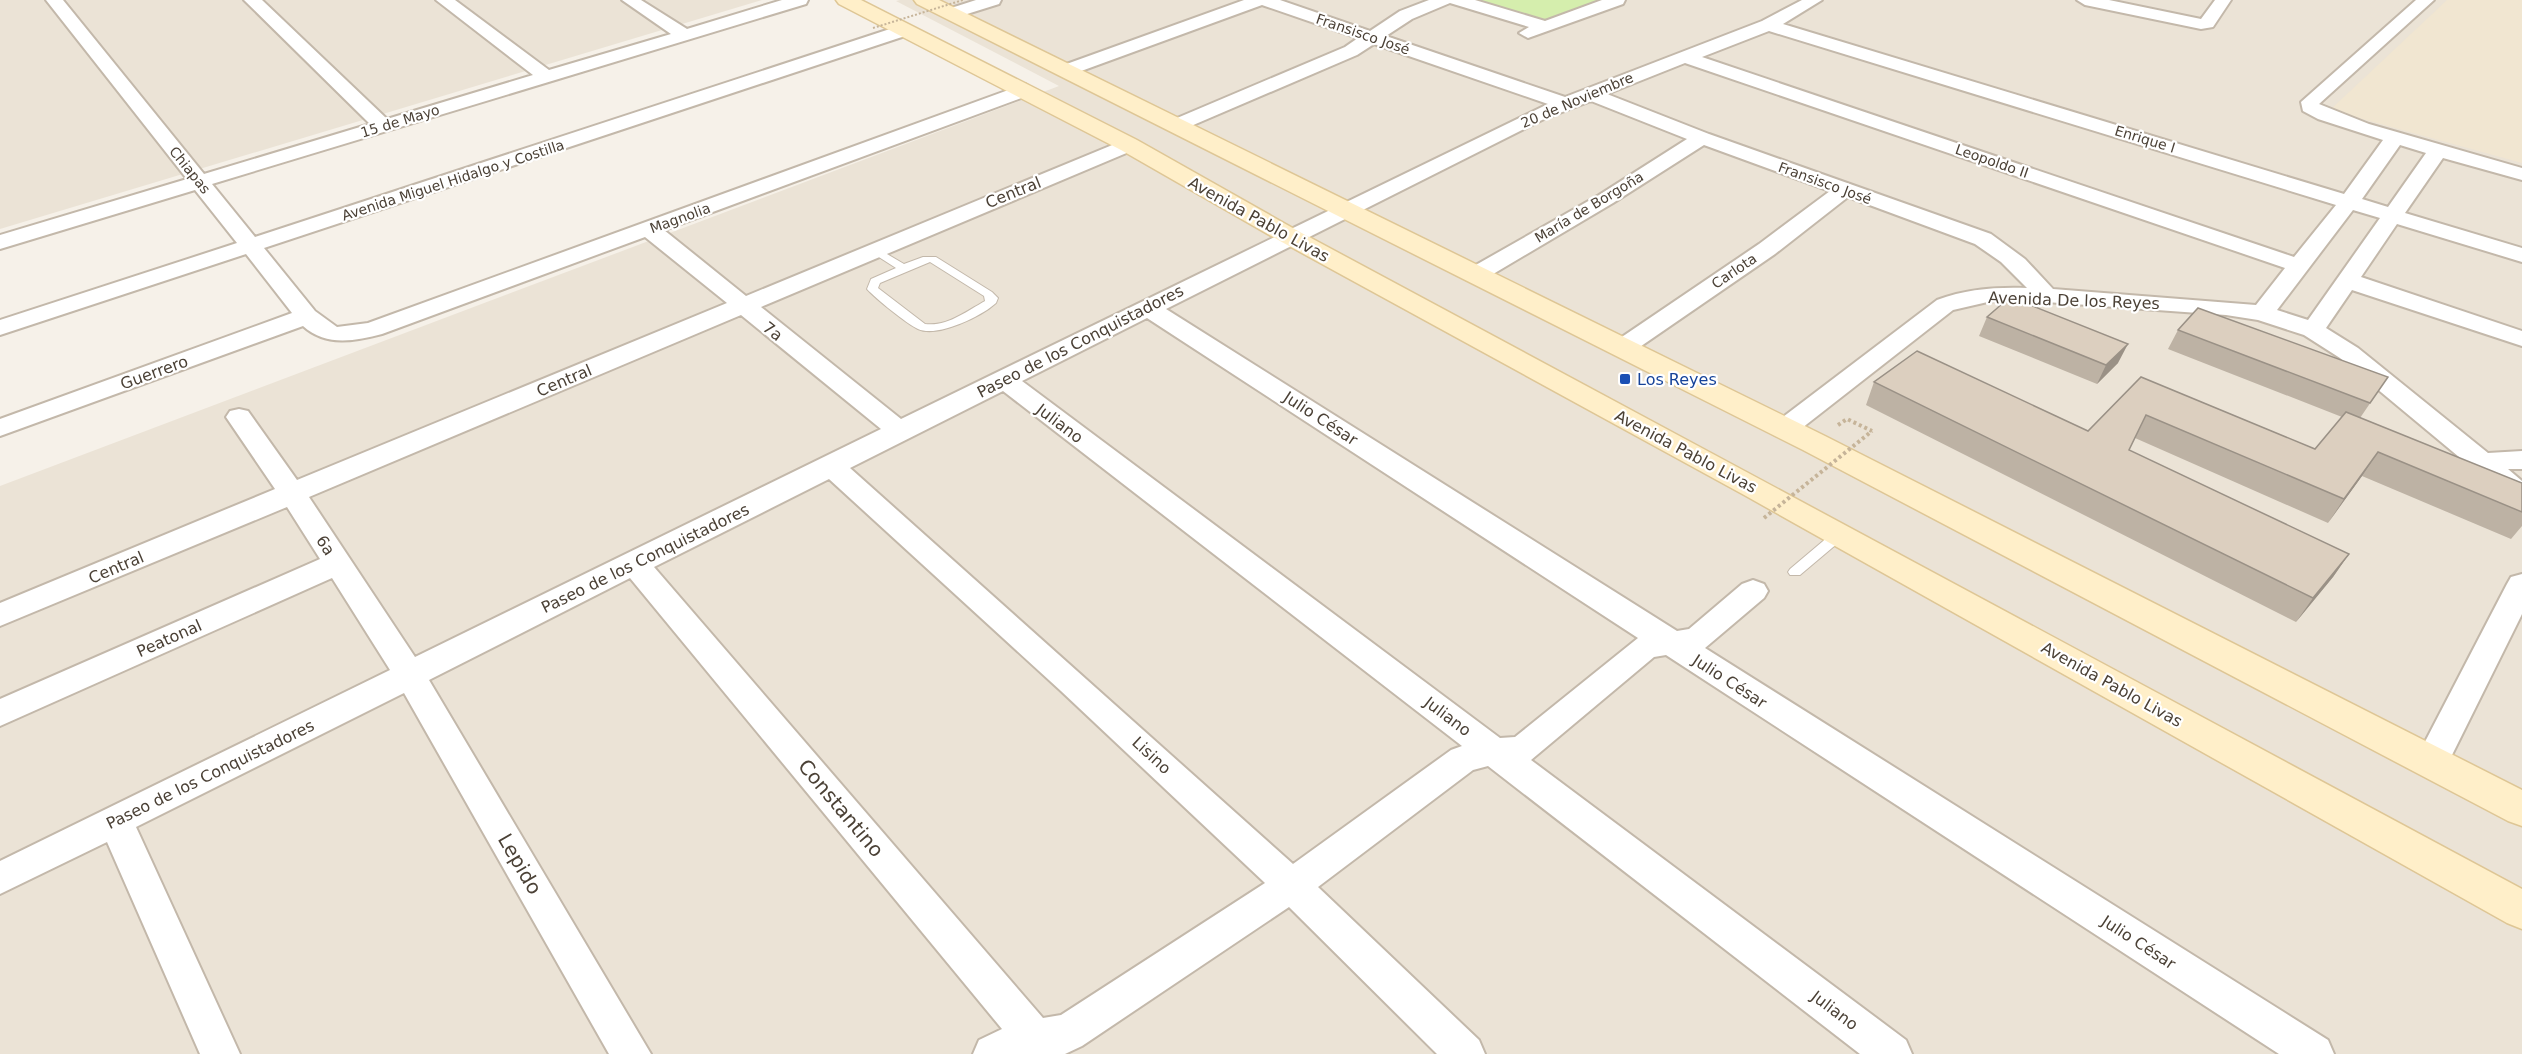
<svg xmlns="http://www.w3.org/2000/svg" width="2522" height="1054" viewBox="0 0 2522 1054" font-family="'DejaVu Sans',sans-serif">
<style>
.residential{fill:#ebe3d6}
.education{fill:#f1e6d1}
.green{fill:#d5eead}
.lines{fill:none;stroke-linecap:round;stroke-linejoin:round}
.lane-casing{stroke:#c3b8aa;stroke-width:2}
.street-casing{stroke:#c3b8aa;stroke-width:4}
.secondary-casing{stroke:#dec695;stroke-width:3}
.path{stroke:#c6b499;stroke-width:4;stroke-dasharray:3 3;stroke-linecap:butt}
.lane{fill:#fff;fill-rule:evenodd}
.street{fill:#fff;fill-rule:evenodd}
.secondary{fill:#ffefc9;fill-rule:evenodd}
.path-bridge-far1{stroke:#c6b499;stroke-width:2;stroke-dasharray:2 2;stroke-linecap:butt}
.path-bridge{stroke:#c6b499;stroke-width:4;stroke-dasharray:3 3;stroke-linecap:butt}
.wall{fill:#bdb2a4}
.shaded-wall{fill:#9a9186}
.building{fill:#dccfbf;stroke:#9a9186;stroke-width:1.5}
.transit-dot{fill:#1a4fb4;stroke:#fff;stroke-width:2}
.labels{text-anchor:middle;stroke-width:4.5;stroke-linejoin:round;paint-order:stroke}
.far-street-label{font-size:14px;fill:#4b4136;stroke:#fff}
.street-label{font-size:16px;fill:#4b4136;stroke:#fff}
.transit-label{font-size:16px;fill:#164399;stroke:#fff;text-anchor:start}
.near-street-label{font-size:20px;fill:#4b4136;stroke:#fff}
</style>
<rect width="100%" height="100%" fill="#f6f1e9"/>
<!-- residential -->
<path class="residential" d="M0,0H762L0,229Z
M900,0H2522V1054H0V486L1059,86L896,1Z"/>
<!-- education -->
<path class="education" d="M2447,0H2522V163L2330,110Z"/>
<!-- green -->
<path class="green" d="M1476,0H1602L1546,20Z"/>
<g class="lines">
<!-- lane casing -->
<g class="lane-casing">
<path id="lane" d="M875,247L904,264L923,257H936L992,292L998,298L996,303C982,316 937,338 918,329C907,324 875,298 867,289L871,279L896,268L871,252V248ZM930,262L984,296L985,301C967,311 947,327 925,324L878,288L880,283Z
M1840,529L1847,534L1845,537L1800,575H1790L1788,572L1790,569L1835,531Z"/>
</g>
<!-- street casing -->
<g class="street-casing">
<path id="street" d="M46,0H63L204,174L370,124L244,0H262L387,119L533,75L436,0H455L549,70L671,34L622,0H641L687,29L782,0H808L806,4L212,184L255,237L899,26L905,25L914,30L911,34L264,248L315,311L337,327L368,323L1025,84L1034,90L1032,94L664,230L746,296L1122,141H1136L1139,145L1136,149L761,307L901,419L1548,104L1374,44L1357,55L1184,129H1170L1167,125L1170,121L1345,47L1358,38L1262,5L1073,74L1067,75L1058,70L1061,66L1244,0H1280L1370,31L1400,11L1429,0H1475L1545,21L1602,0H1625L1623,4L1528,38L1519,33L1529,27L1450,3L1412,19L1386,36L1565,97L1762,21L1802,0H1822L1783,24L2344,194L2383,140L2318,119L2303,111L2301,102L2416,0H2434L2319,104L2369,124L2522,168V180L2443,158L2405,213L2522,248V262L2397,224L2361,277L2522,331V346L2352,290L2326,328L2358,348L2488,453L2522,451V469H2508L2522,481V504L2512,501L2340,358L2304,335L2258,320L2226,315L2046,302L1992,301L1953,310L1793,435L1784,437L1775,435L1771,429L1775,423L1937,300C1967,289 1995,287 2027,288L2001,262L1975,244L1848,197L1775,254L1631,353L1622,355L1613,353L1610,348L1613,343L1759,244L1830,191L1704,145L1613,203L1483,280H1467L1464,275L1467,270L1599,195L1687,139L1591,101L1544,119L1166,309L1677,631L1689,629L1742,584L1753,580L1764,584L1768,591L1764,598L1705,648L2328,1040L2334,1054H2279L1666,655L1654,657L1531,760L1906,1040L1912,1054H1860L1488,766L1473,770L1318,887L1479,1040L1485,1054H1437L1289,907L1082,1046L1065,1054H973L979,1040L1002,1029L630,578L429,680L651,1054H609L404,693L136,827L240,1054H200L107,842L0,894V861L390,670L332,578L0,726V699L320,559L287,507L0,626V603L275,489L226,417L230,411L239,409L248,411L297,480L727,303L645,237L382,334C355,341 326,347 303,326L0,436V419L292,313L246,254L0,335V320L237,243L195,190L0,249V235L187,179ZM1769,31L2336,205L2294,257L1702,57ZM1685,63L2285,268L2256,305L2053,289L2025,259L1991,234L1709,134L1607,94ZM2400,145L2426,153L2388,207L2362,199ZM2353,210L2380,218L2308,320L2277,310ZM741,315L881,429L415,657L309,497ZM1147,318L1638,638L1515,737L1500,738L1022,381ZM1003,391L1462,746L1451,750L1293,864L850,468ZM829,479L1061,691L1265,883L1061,1015L1043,1018L654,567Z
M976,0H1001L999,4L951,19L943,14L945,10Z
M2077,0H2109L2201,19L2215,0H2231L2213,27L2201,29L2085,5Z
M2522,574V614L2448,763L2443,772L2431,776L2419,772L2414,763L2507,584L2511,577Z"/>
</g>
<!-- secondary casing -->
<g class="secondary-casing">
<path id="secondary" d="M836,0H861L1137,140L1298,231L2522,889V929L2507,923L1746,496L1280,241L1121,150L839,4Z
M914,0H939L1825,436L2522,790V826L2508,821L1803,450L917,4Z"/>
</g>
<!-- path -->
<path class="path" d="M1838,425L1847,419L1872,431"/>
<!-- lane -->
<use href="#lane" class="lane"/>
<!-- street -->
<use href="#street" class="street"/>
<!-- secondary -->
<use href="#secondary" class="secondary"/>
<!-- path-bridge-far1 -->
<path class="path-bridge-far1" d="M873,28L963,0"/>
<!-- path-bridge -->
<path class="path-bridge" d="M1764,518L1872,431"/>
</g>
<!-- wall -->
<path class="wall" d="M1987,317L2118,363L2097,384L1979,336Z
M2178,330L2388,377L2360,418L2522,483V526L2511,539L2362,476L2328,523L2135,438L2129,450L2349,554L2333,577L2296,622L1866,405L1874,382L2088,431L2141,377L2315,449L2342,417L2168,349Z"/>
<!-- shaded-wall -->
<path class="shaded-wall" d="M2128,344L2118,363L2097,384L2106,365Z
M2378,452L2362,476L2328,523L2344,499Z
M2349,554L2333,577L2296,622L2313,598Z"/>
<!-- building -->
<path class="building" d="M2010,297L2128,344L2106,365L1987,317Z
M2198,308L2388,377L2370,403L2178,330Z
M1917,351L2088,431L2141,377L2315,449L2346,412L2522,483V512L2378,452L2344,499L2146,415L2129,450L2349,554L2313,598L1874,382Z"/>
<!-- markers -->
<rect class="transit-dot" x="1619" y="373" width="12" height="12" rx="3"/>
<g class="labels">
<!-- far-street labels -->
<g class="far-street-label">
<text transform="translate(1363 34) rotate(19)" y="5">Fransisco José</text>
<text transform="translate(1577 100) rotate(-23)" y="5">20 de Noviembre</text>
<text transform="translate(400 121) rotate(-17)" y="5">15 de Mayo</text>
<text transform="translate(2145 139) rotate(17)" y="5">Enrique I</text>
<text transform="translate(1992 161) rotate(19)" y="5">Leopoldo II</text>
<text transform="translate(190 170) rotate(51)" y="5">Chiapas</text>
<text transform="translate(453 180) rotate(-18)" y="5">Avenida Miguel Hidalgo y Costilla</text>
<text transform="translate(1825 183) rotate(20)" y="5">Fransisco José</text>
<text transform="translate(1589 207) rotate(-31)" y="5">María de Borgoña</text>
<text transform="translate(680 218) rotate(-20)" y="5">Magnolia</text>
<text transform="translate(1734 271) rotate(-34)" y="5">Carlota</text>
</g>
<!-- street labels -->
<g class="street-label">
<text transform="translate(1013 192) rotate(-22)" y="6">Central</text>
<text transform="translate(1259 219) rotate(29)" y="6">Avenida Pablo Livas</text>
<text transform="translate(2074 300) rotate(2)" y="6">Avenida De los Reyes</text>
<text transform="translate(773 331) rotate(38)" y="6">7a</text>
<text transform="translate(1080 341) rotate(-27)" y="6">Paseo de los Conquistadores</text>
<text transform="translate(154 372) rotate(-20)" y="6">Guerrero</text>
<text transform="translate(564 380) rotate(-23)" y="6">Central</text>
<text transform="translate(1321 418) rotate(33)" y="6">Julio César</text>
<text transform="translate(1060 423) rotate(37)" y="6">Juliano</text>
<text transform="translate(1686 451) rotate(28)" y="6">Avenida Pablo Livas</text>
<text transform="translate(326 545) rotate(57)" y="6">6a</text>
<text transform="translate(645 558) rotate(-26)" y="6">Paseo de los Conquistadores</text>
<text transform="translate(116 567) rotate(-23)" y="6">Central</text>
<text transform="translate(169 638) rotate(-24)" y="6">Peatonal</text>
<text transform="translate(1730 681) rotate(33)" y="6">Julio César</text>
<text transform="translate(2112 684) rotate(29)" y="6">Avenida Pablo Livas</text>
<text transform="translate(1448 716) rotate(37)" y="6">Juliano</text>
<text transform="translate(1152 755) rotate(43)" y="6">Lisino</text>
<text transform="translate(210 774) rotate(-26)" y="6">Paseo de los Conquistadores</text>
<text transform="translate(2139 942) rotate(33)" y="6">Julio César</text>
<text transform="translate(1835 1010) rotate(37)" y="6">Juliano</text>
</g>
<!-- transit labels -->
<g class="transit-label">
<text x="1637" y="385">Los Reyes</text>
</g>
<!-- near-street labels -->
<g class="near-street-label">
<text transform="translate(841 808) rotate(50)" y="7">Constantino</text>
<text transform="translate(520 864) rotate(60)" y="7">Lepido</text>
</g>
</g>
</svg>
